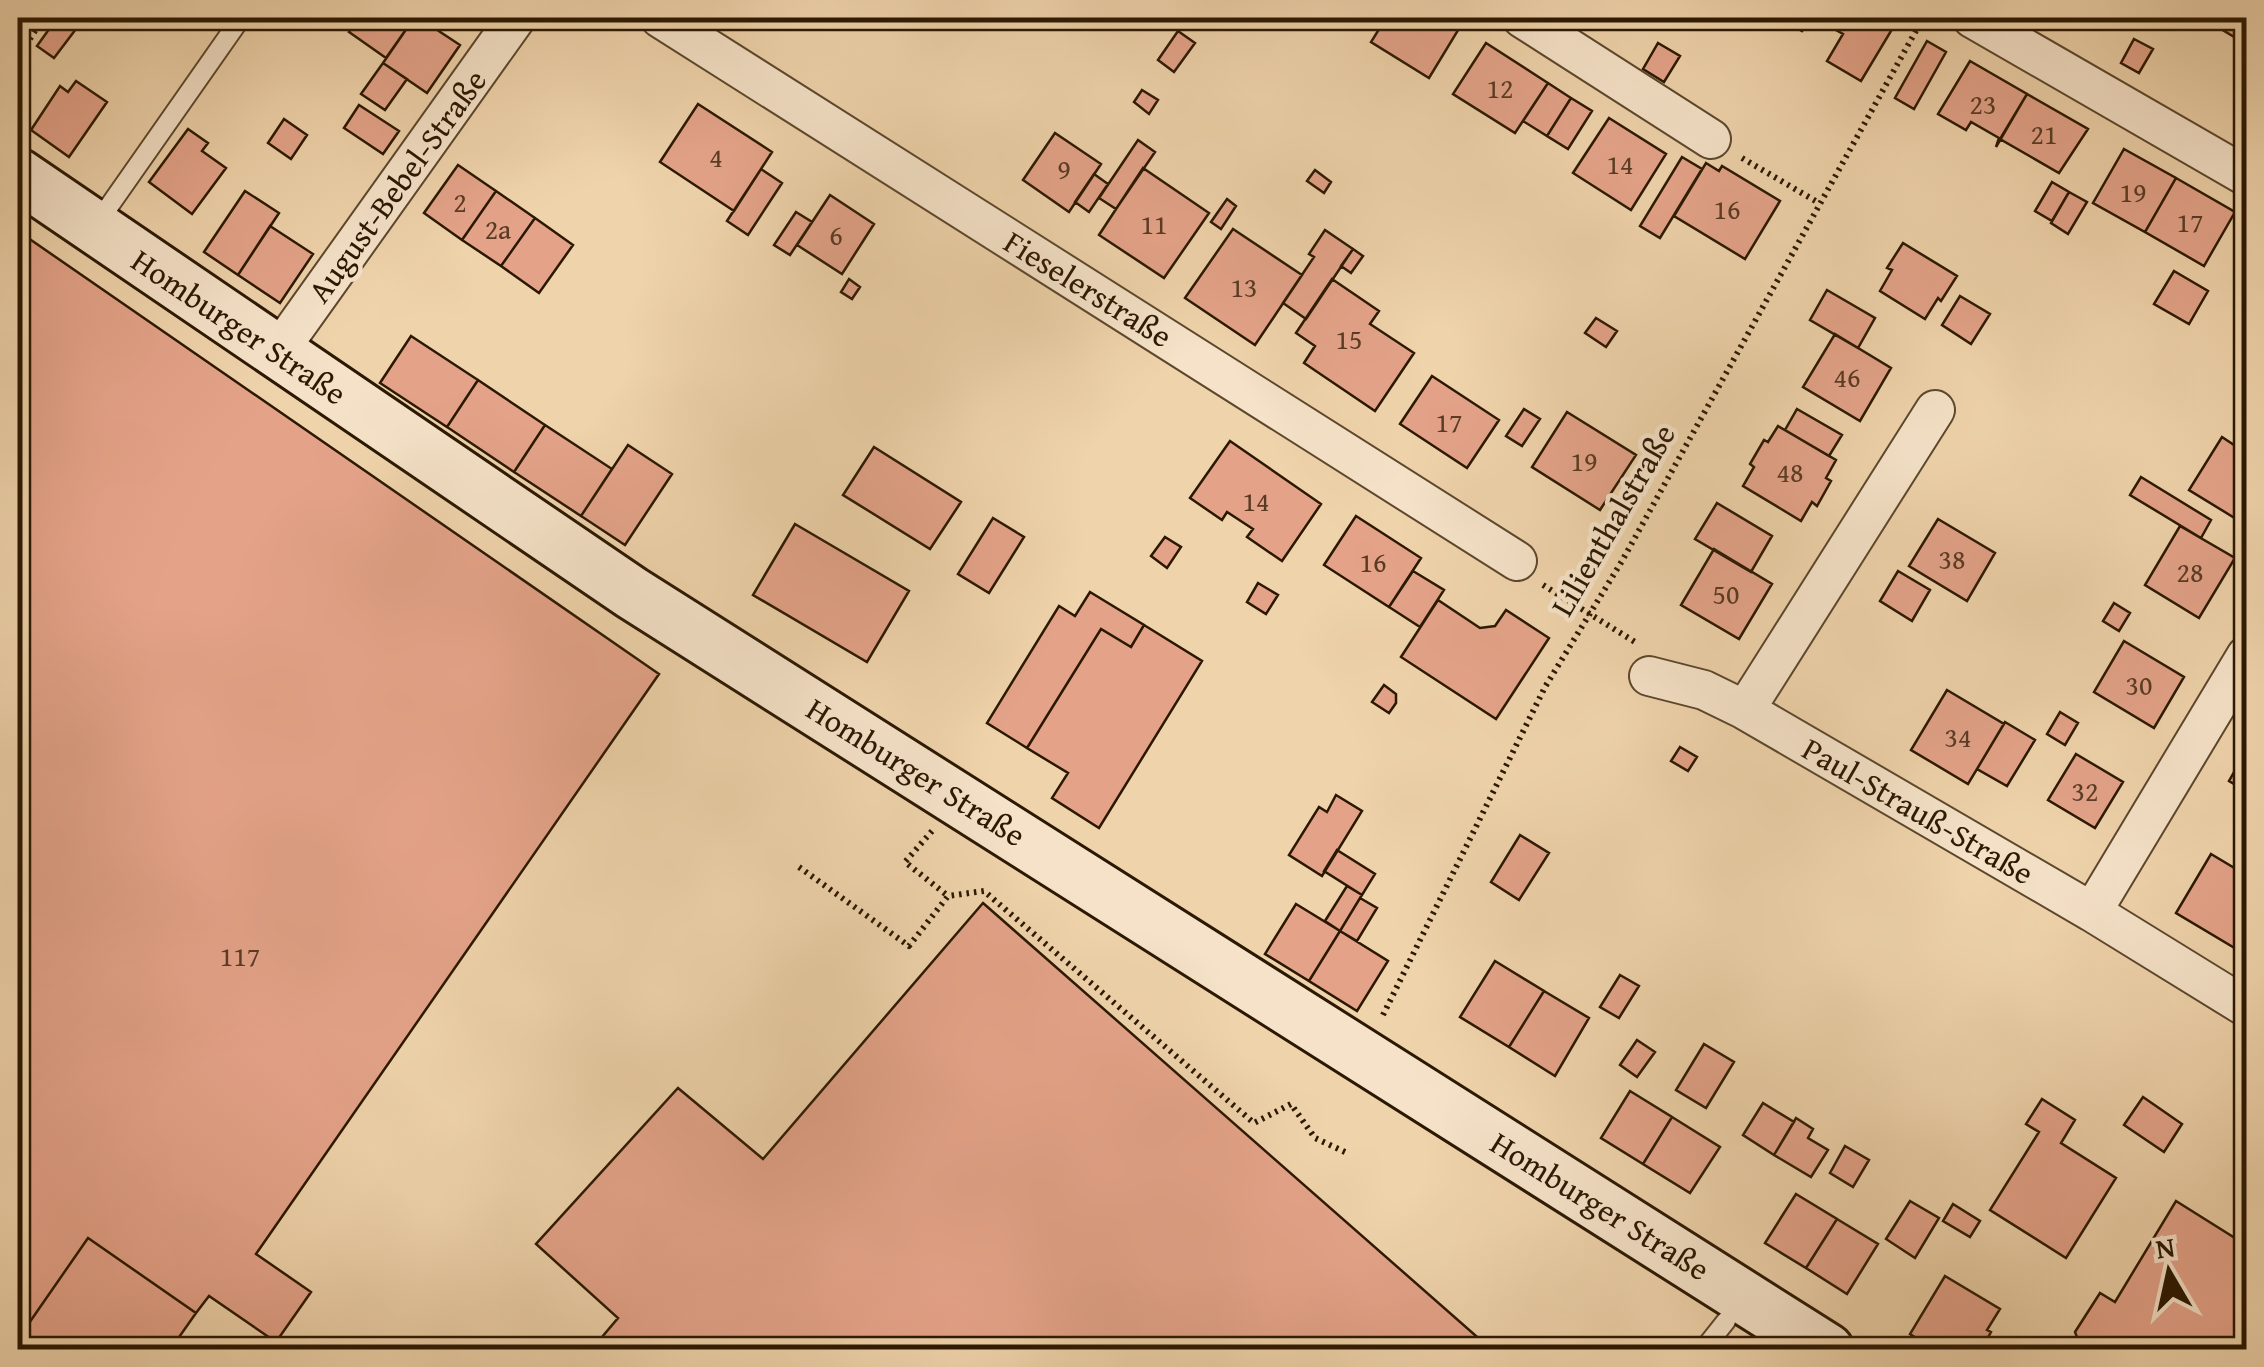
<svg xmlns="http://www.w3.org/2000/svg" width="2264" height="1367" font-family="'Gentium Book Plus',serif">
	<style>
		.building { fill: #e4a389; stroke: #2b1802; stroke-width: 2.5 }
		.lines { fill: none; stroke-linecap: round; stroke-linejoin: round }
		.lane-casing { stroke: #5c472c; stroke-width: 22 }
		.street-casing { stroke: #5c472c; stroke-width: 42 }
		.secondary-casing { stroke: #2b1802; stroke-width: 58 }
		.path { stroke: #2b1802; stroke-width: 6; stroke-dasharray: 2.5 5; stroke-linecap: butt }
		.lane { stroke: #f5e2c8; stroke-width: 18 }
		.street { stroke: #f5e2c8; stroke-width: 38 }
		.secondary { stroke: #f5e2c8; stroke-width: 52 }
		.labels { text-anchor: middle; stroke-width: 9; stroke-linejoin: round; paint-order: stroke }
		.number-label { font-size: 28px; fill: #593b24 }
		.street-label { font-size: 32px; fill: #2b1802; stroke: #f5e2c8 }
	</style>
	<rect width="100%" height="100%" fill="#efd3ab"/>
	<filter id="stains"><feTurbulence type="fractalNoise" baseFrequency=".002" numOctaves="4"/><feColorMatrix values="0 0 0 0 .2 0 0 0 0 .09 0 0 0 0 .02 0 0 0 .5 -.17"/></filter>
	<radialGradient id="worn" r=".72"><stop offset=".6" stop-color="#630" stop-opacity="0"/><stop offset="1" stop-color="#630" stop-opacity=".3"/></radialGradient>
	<path class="building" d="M57 18H69L79 25 54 58 37 46Z
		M359 18H414L386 58 349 32Z
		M414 18H419L460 45 427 93 383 63Z
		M1386 18H1445L1460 27 1429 78 1371 42Z
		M1779 18H1811L1802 31Z
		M1814 18H1891L1897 21 1861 81 1827 61 1843 34Z
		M2221 18H2246V44L2216 26Z
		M1178 31 1195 43 1174 72 1158 60Z
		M2134 39 2153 49 2139 73 2121 63Z
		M1927 41 1946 52 1914 109 1895 98Z
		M1486 43 1548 83 1515 133 1453 94Z
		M1658 43 1680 56 1664 82 1643 69Z
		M1970 61 2027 94 1996 147 1999 138 1971 122 1966 130 1938 114Z
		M383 63 407 79 385 110 361 94Z
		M76 81 107 102 69 157 31 130 60 86 68 92Z
		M1548 83 1571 98 1547 136 1523 121Z
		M1142 90 1158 100 1149 114 1134 102Z
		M2027 94 2088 129 2059 173 2000 139Z
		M1571 98 1592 111 1568 149 1547 136Z
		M698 104 772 152 734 211 660 162Z
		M359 105 399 131 383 154 344 128Z
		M1609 118 1666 154 1631 210 1573 173Z
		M284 119 307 135 291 159 268 143Z
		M188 129 208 143 202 151 226 168 192 214 149 182Z
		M1055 133 1101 164 1069 212 1023 180Z
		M1138 140 1155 152 1116 209 1099 198Z
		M2124 149 2176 178 2145 232 2093 203Z
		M1682 157 1702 169 1660 238 1640 226Z
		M1706 163 1719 171 1722 166 1780 201 1745 259 1674 216Z
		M458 165 496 191 462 240 424 213Z
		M1143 168 1209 213 1164 278 1099 235Z
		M761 169 782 183 748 235 727 221Z
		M1315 170 1331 182 1324 193 1307 181Z
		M1094 174 1108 184 1089 212 1075 202Z
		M2176 178 2235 212 2204 266 2145 232Z
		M2052 182 2069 192 2052 221 2035 211Z
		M245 191 279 213 238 275 204 252Z
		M496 191 535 218 501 266 462 240Z
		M2069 192 2087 202 2068 234 2051 223Z
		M830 195 874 224 842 274 797 245Z
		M1227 199 1236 206 1221 229 1211 222Z
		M796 212 812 222 790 255 774 245Z
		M535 218 573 245 539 293 501 266Z
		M270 226 313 254 280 303 238 275Z
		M1233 229 1302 275 1255 345 1185 298Z
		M1325 230 1353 249 1306 319 1283 303 1314 257 1309 254Z
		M18 231 659 674 256 1254 311 1292 276 1342 209 1296 196 1313 88 1238 18 1339Z
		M1903 243 1957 276 1941 301 1938 298 1925 319 1880 291 1892 270 1887 268Z
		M1353 249 1363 256 1351 273 1341 266Z
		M2174 271 2208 291 2189 324 2154 304Z
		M849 279 860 287 852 299 841 292Z
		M1332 279 1379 311 1370 324 1414 353 1375 411 1304 363 1315 346 1296 333Z
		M1827 290 1875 318 1858 348 1810 320Z
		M1960 296 1990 314 1971 344 1942 325Z
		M1596 318 1617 331 1606 347 1585 333Z
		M1835 334 1891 368 1860 421 1803 387Z
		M411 336 478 380 447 427 380 383Z
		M1432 376 1499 420 1467 468 1400 424Z
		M478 380 545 425 514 472 447 427Z
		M1524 409 1540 419 1522 446 1506 436Z
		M1797 409 1842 435 1829 456 1785 430Z
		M1567 412 1636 455 1600 510 1532 467Z
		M545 425 612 469 581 516 514 472Z
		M1778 426 1836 460 1826 478 1831 481 1817 506 1812 502 1801 521 1743 486 1754 467 1750 464 1764 440 1768 442Z
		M2222 437 2246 453V525L2189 490Z
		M1230 441 1321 504 1282 561 1247 537 1253 529 1227 512 1222 520 1190 498Z
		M628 445 672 474 625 545 581 516Z
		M874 447 961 502 930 549 843 495Z
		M2141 477 2211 520 2201 538 2130 495Z
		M1717 503 1772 536 1751 572 1695 539Z
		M1356 516 1421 558 1389 607 1324 565Z
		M993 518 1024 537 989 593 958 574Z
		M1938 519 1995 553 1967 601 1909 566Z
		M795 524 909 591 867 662 753 595Z
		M2180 526 2235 558 2199 618 2145 585Z
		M1165 537 1181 547 1167 568 1151 556Z
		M1714 549 1772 584 1739 639 1681 605Z
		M1413 571 1444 590 1420 627 1389 607Z
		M1898 571 1930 590 1912 621 1880 601Z
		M1258 583 1278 595 1266 614 1247 602Z
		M1090 592 1144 625 1131 647 1101 629 1027 748 987 723 1059 606 1075 616Z
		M1438 600 1480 628 1495 626 1506 610 1549 638 1496 719 1401 657Z
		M2114 603 2130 613 2119 631 2103 621Z
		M1144 625 1202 661 1099 828 1052 798 1068 773 1027 748 1101 629 1131 647Z
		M2124 641 2184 677 2154 728 2094 692Z
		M1384 685 1396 694V703L1389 713 1372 702Z
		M1947 690 2004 724 1968 784 1911 750Z
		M2060 712 2078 723 2065 745 2047 734Z
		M2005 722 2035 740 2007 786 1977 769Z
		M1680 747 1697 757 1688 771 1671 761Z
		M2246 751V791L2229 781Z
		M2076 754 2123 782 2095 828 2048 800Z
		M1336 795 1362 811 1322 876 1289 855 1319 807 1327 812Z
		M1520 835 1549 853 1519 900 1491 882Z
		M1337 850 1375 874 1362 895 1324 871Z
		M2211 854 2246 875V936L2238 950 2176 913Z
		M1347 886 1362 895 1340 931 1325 921Z
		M1360 898 1377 908 1357 941 1340 931Z
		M983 903 1492 1350H591L618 1318 536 1244 678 1088 763 1159Z
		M1296 904 1340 931 1309 981 1265 954Z
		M1340 931 1388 961 1357 1011 1309 981Z
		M1495 961 1544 991 1509 1047 1460 1017Z
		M1620 975 1639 986 1619 1018 1600 1007Z
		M1544 991 1589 1018 1555 1076 1509 1047Z
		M1637 1040 1655 1052 1637 1077 1620 1065Z
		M1704 1044 1734 1062 1706 1108 1676 1090Z
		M1630 1091 1672 1117 1643 1164 1601 1138Z
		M2143 1097 2182 1124 2164 1152 2124 1125Z
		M2042 1099 2075 1120 2061 1143 2116 1178 2066 1258 1990 1210 2039 1132 2026 1124Z
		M1763 1103 1794 1122 1774 1155 1743 1135Z
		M1672 1117 1720 1147 1690 1193 1643 1164Z
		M1796 1118 1813 1129 1808 1138 1828 1150 1811 1177 1774 1155Z
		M1845 1146 1869 1160 1853 1187 1830 1173Z
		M1796 1194 1837 1219 1806 1268 1765 1243Z
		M1910 1201 1939 1218 1915 1258 1886 1239Z
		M2176 1201 2246 1245V1350H2135L2125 1343 2121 1350 2081 1348 2075 1332 2100 1293 2115 1302Z
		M1953 1204 1980 1221 1970 1237 1943 1221Z
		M1837 1219 1878 1244 1847 1294 1806 1268Z
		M88 1238 196 1313 170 1350 18 1347V1339Z
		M1945 1276 2000 1309 1987 1330 1991 1332 1981 1350H1935L1910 1334Z"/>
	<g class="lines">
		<defs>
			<path id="lane" d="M98 222 241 18
				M1703 1350 1726 1321"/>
			<path id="street" d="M660 18 1517 561
				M1522 18 1711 139
				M1972 18 2246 176
				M277 353 516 18
				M1649 676 1704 690 1745 710 2092 912 2246 1007
				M1745 710 1935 410
				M2092 912 2246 656"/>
			<path id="secondary" d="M18 175 632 593 1827 1350"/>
		</defs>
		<use href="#lane" class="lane-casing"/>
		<use href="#street" class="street-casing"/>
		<use href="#secondary" class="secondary-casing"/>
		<path class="path" d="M18 58 43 18
			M1742 158 1819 203
			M1543 585 1635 642
			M932 831 905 862 948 896
			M799 867 909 946 948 896 984 891 1254 1123 1291 1104 1315 1138 1347 1153
			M1383 1015 1545 687 1622 561 1923 18"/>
		<use href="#lane" class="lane"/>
		<use href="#street" class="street"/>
		<use href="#secondary" class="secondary"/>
	</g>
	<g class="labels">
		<g class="number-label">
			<text x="1500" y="98">12</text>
			<text x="1983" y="114">23</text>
			<text x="2044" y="144">21</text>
			<text x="716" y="167">4</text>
			<text x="1620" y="174">14</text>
			<text x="1064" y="179">9</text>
			<text x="2133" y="202">19</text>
			<text x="460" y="212">2</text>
			<text x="1727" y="219">16</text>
			<text x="2190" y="232">17</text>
			<text x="1154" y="234">11</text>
			<text x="498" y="239">2a</text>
			<text x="836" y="245">6</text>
			<text x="1244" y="297">13</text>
			<text x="1349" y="349">15</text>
			<text x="1847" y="387">46</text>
			<text x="1449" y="432">17</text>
			<text x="1584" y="471">19</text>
			<text x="1790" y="482">48</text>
			<text x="1256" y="511">14</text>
			<text x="1952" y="569">38</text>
			<text x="1373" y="572">16</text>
			<text x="2190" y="582">28</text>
			<text x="1726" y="604">50</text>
			<text x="2139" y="695">30</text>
			<text x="1958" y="747">34</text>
			<text x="2085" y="801">32</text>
			<text x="240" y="966">117</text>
		</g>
		<g class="street-label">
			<text transform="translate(397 186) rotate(-54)" y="11">August-Bebel-Straße</text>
			<text transform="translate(1088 289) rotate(32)" y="11">Fieselerstraße</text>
			<text transform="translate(239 327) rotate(34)" y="11">Homburger Straße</text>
			<text transform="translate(1613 520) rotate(-60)" y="11">Lilienthalstraße</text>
			<text transform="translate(916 772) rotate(32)" y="11">Homburger Straße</text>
			<text transform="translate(1918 811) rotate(30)" y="11">Paul-Strauß-Straße</text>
			<text transform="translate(1600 1206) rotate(32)" y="11">Homburger Straße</text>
		</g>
	</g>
	<rect width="2264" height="1367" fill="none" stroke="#efd3ab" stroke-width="60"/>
	<rect x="20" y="20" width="2224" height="1327" fill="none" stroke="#2b1802" stroke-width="5"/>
	<rect x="30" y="30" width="2204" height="1307" fill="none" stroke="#2b1802" stroke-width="2.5"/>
	<g transform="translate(2169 1272) rotate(351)" stroke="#f5e2c8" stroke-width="8" paint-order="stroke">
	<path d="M0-8L18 38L0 25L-18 38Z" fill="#2b1802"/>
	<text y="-15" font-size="28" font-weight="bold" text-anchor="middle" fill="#2b1802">N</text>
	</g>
	<rect width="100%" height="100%" filter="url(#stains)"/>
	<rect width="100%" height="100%" fill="url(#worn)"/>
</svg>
